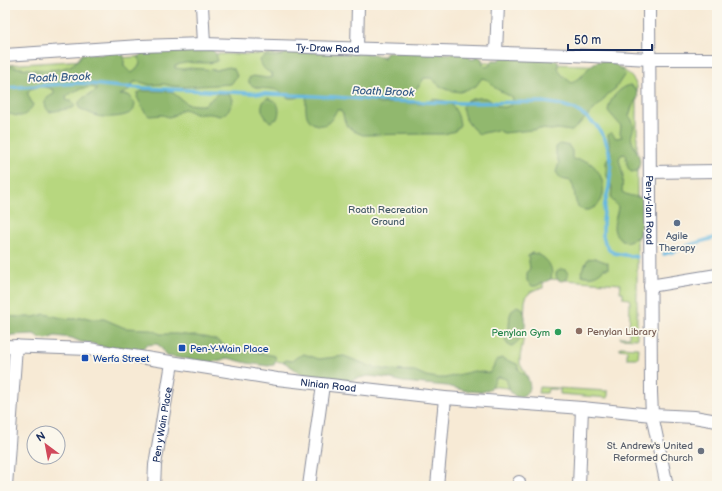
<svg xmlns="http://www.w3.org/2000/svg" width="722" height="491" font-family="'Balsamiq Sans',sans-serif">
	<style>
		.green { fill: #b7d77f; stroke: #69836e }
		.forest { fill: #91b86e; stroke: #567466 }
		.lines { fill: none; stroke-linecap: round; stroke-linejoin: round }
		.stream { stroke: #66b8e1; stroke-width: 3.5 }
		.minor-casing { stroke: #898c9a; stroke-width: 14 }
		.minor { stroke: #fff; stroke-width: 12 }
		.service-dot { fill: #5c6f8a; stroke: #fbf7ec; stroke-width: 1.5 }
		.education-dot { fill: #8d6e63; stroke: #fbf7ec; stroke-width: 1.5 }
		.leisure-dot { fill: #2e9e5b; stroke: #fbf7ec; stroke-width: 1.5 }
		.transit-dot { fill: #1a4fb4; stroke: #fbf7ec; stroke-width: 1.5 }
		.worship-dot { fill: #6b7280; stroke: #fbf7ec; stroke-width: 1.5 }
		.labels { text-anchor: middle; stroke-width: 3.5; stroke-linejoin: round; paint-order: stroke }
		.street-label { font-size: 10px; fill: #1b2f5e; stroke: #fbf7ec }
		.park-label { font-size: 10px; fill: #425966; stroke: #fbf7ec }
		.service-label { font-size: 10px; fill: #4e5e75; stroke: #fbf7ec }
		.education-label { font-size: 10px; fill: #785e54; stroke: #fbf7ec; text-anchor: start }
		.leisure-label { font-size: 10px; fill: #27864d; stroke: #fbf7ec; text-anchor: end }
		.transit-label { font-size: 10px; fill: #164399; stroke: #fbf7ec; text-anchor: start }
		.worship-label { font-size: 10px; fill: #5b616d; stroke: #fbf7ec; text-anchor: end }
		.water-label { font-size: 11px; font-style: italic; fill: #325885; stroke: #fbf7ec }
	</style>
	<rect width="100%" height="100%" fill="#fbf7ec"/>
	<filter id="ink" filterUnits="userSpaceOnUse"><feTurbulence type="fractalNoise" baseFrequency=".025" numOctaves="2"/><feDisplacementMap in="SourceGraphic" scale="8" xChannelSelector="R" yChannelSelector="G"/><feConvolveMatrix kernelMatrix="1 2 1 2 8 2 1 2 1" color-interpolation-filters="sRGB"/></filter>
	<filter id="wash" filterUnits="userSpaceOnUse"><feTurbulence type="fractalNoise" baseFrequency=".012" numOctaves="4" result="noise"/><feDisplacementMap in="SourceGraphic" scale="16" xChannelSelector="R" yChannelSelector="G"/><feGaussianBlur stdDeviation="0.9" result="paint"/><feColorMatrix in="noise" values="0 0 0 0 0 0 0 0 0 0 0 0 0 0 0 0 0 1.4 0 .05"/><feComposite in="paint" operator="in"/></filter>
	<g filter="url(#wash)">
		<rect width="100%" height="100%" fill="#f7ead5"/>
		<path class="green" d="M224 54 382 56 487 62 615 66C624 68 634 78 637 86V339L620 338V337H629L630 302 629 299 623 298V292H620L621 284 551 279 543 280V288C534 289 527 292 525 301L523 341 520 357V364L528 378 527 388 524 390 281 362 127 339 5 331V65L166 55Z
			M620 347 639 348 638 358H627V350L620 349Z
			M539 387 608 391V398L560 394V389H548L547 393H538Z"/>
		<path class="forest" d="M212 49 216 54 218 61C204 66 189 59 175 66V68L183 69 191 68 216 70 229 67 234 69 237 76 231 84 184 87 172 86 164 84 150 85 140 82H134L128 91 120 95H129L135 103C135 103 134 109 134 109 130 118 105 118 97 116 91 114 85 111 79 108V102L83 98 96 91V88C86 86 74 90 66 97L67 101H72L75 105 73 108 49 112C42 102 44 99 54 94V90C47 86 35 85 28 91V95L33 105C30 111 24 117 18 116 14 116 9 113 5 113L6 86 5 85V65C23 69 61 75 76 62 78 60 80 57 82 54L95 53 101 55 106 51H122L124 57V66L131 73 135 71 140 64 139 58 141 53 152 50Z
			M288 51 374 54 384 58 387 52 468 54 470 59H475L476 55 482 59 483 64 486 67 490 65 493 60H499L503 56 551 59 558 61C557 73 563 76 572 83 575 80 579 78 582 76 586 72 588 67 593 64 605 56 618 64 625 74L615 89 608 94 600 104 572 131 563 130 558 129 551 130 541 129 504 133 497 130 479 134C472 129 461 116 463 107 463 104 465 103 466 101 471 99 479 97 485 98 497 101 496 112 511 105L513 98 495 88 488 80 482 78 476 86 460 92 448 90 440 86 431 78H424C419 88 409 97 397 98 390 99 383 96 375 98V102L380 104 400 102 420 104 426 103 433 99 450 102C456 110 459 116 460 125L455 131 444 134H423L363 135C352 131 344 126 343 114L340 110H337C334 114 333 118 330 121 323 129 310 125 307 116 305 109 306 100 307 94 302 96 295 99 289 98 285 97 283 93 279 91 268 86 259 92 249 83V78L253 76 267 78 273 77 271 73C264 70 262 67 260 60 266 53 272 58 279 56 283 56 286 53 288 51Z
			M630 85 636 89 638 97 632 107 629 116C640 129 629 130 632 141 636 153 644 158 637 171L631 172 628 168 625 154 621 155 619 159 623 175 622 192C631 198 639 195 647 201L648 214 640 228 639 236 634 239 626 242C607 233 616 222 618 207L611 198 612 187 606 174V163L607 159 611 154 608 135 611 132 616 138 622 137 620 133 621 126 608 111C609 99 619 88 630 85Z
			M142 91H171L187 104 197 105H204L208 102 218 93 229 94 233 99C233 105 227 114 220 116 218 116 214 114 211 114 206 113 201 115 195 114 191 112 188 110 183 109L173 116 168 117 163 115 149 116 144 111 137 97 138 93Z
			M267 98C279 100 281 109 277 119L270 122C263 115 257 106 267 98Z
			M560 144 569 146 572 151V159C578 160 586 160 590 163 605 173 610 202 591 209 586 211 583 210 579 208 573 200 576 190 571 181L561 179 556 172 559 163 556 154V147Z
			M532 253C544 254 555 266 551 279L536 286H532L527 281V273L530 268 528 256Z
			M595 258 608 263V269H604C597 276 591 278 582 275L581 272 588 259Z
			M556 275a6 6 0 1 1 12 0a6 6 0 1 1-12 0Z
			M517 306 523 309C528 323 525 338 512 346L508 345 505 340C507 336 509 331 509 327 510 318 508 312 517 306Z
			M45 314 62 318 74 319 84 317 92 319H104L125 328 147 329 155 331 160 334H177L204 337 216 340 231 350H249L275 356 276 361 274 365 268 366 247 363 228 358 213 362H206L166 356 161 347 157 344 146 345 143 348 137 350 120 347 110 348 99 346 91 343 81 342 72 338 55 336 47 339 40 338 34 334 12 335 5 338V316L20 317H34Z
			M304 354 319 359 344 356 373 367 388 370 415 371 426 376 438 378H445L474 371 490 373 496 361 501 358 517 364 520 372C528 375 529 380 530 388 525 396 518 402 510 391 508 388 508 383 506 379L500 377 496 378 493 385 489 390 481 392 467 391 447 386 403 382 387 378 368 376 342 382 332 380 321 376 303 375 284 362 285 360 292 361 297 357Z"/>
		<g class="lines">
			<path class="stream" d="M5 88 79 83 122 87 335 97 384 101 462 103 544 102 562 105 574 109 585 116 597 126 605 139 609 151 611 167 609 187 605 203 603 221V236L605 243 609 250 614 253 637 257
				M664 254 677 251 689 245 717 237"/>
		</g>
	</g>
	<g filter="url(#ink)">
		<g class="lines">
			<defs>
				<g id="minor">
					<path d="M202 5 204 44"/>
					<path id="s1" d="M649 5 651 392 652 415 667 486"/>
					<path d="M357 49 358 5"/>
					<path d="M496 52 498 5"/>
					<path id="s2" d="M5 55 140 46 204 44 572 55 650 59H717"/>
					<path d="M650 172 717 171"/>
					<path d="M650 286 717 275"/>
					<path id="s3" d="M5 346 89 349 277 379 445 398 582 408 652 415 694 417 717 421"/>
					<path d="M6 486 16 346"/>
					<path id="s4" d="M154 486 155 465 172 363"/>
					<path d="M309 486 323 385"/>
					<path d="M437 486 445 398"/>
					<path d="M519 486V482"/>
					<path d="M579 486 582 408"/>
				</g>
			</defs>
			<use href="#minor" class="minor-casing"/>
			<use href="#minor" class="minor"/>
		</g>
	</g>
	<circle class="service-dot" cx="677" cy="223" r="4"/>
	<circle class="education-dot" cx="579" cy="331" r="4"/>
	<circle class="leisure-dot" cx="558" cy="332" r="4"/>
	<g class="transit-dot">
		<rect x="178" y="344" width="8" height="8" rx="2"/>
		<rect x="81" y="354" width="8" height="8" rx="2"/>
	</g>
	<circle class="worship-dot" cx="701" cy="451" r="4"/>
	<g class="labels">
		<g class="street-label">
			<text dy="4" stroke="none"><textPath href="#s2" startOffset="323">Ty-Draw Road</textPath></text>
			<text dy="4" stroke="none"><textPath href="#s1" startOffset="205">Pen-y-lan Road</textPath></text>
			<text dy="4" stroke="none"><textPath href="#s3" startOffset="326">Ninian Road</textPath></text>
			<text dy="4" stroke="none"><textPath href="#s4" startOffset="62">Pen y Wain Place</textPath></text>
		</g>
		<g class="park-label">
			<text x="388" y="213">Roath Recreation<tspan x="388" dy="12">Ground</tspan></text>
		</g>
		<g class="service-label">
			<text x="677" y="239">Agile<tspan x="677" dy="12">Therapy</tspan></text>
		</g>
		<g class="education-label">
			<text x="587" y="335">Penylan Library</text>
		</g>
		<g class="leisure-label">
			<text x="550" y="336">Penylan Gym</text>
		</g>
		<g class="transit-label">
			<text x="190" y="352">Pen-Y-Wain Place</text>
			<text x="93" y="362">Werfa Street</text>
		</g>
		<g class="worship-label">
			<text x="693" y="449">St. Andrew's United<tspan x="693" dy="12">Reformed Church</tspan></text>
		</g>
		<g class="water-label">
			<text transform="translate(59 77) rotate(-2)" y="4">Roath Brook</text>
			<text transform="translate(383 91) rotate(2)" y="4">Roath Brook</text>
		</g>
	</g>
	<rect width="722" height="491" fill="none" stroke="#fbf7ec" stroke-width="20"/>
	<g transform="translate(46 445) rotate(328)"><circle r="19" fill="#fbf7ec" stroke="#a1a7b3"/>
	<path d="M0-3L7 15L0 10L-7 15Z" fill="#d1495b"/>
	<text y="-6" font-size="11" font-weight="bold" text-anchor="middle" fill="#1b2f5e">N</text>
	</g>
	<path d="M568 44v6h84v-6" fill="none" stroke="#1b2f5e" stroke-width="2"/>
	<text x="574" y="44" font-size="12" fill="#1b2f5e" stroke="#fbf7ec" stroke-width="3" paint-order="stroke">50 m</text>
</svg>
